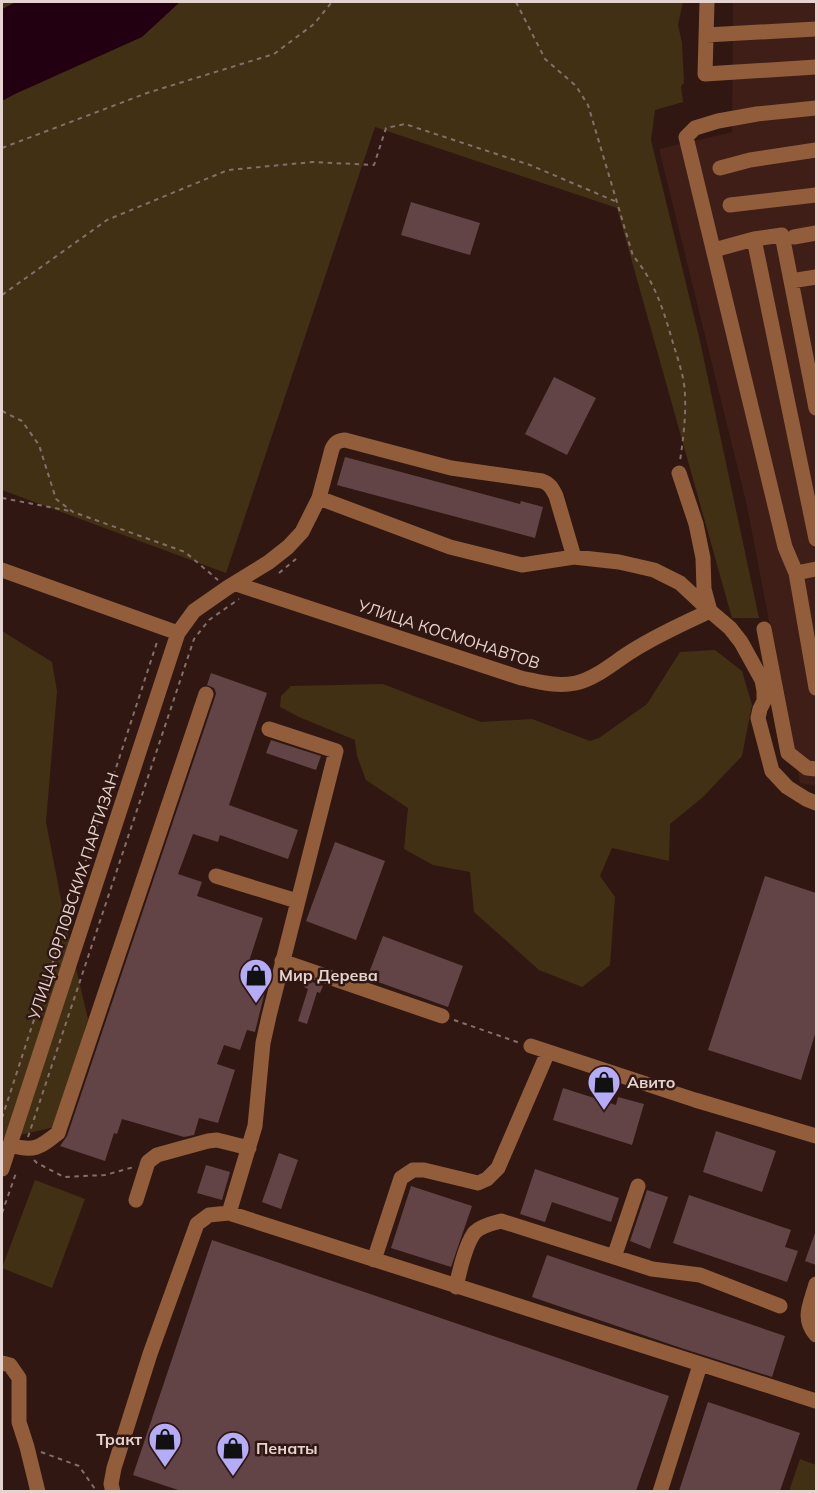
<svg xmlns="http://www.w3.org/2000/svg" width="818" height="1493" font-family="Mulish,sans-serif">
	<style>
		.built { fill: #3e1e17 }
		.green { fill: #423015 }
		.water { fill: #230011 }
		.building { fill: #624447 }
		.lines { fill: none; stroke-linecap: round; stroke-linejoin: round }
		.path { stroke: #856f6b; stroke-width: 2; stroke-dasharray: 4.5 4.5; stroke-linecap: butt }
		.minor { stroke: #915d3a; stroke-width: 15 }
		.labels { text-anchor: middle; stroke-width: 5; stroke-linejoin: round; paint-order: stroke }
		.street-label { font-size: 16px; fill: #e5d3cf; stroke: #301712 }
		.poi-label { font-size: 16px; font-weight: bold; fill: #e5d3cf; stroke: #301712; text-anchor: start }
	</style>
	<rect width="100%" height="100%" fill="#301712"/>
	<path class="built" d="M733 2H816V786L800 783 747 506 659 149 732 132Z"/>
	<path class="green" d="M2 2H683L678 25 682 43 684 83 681 86 683 102 655 110 651 140 700 341 759 618H732L617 208 375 127 226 573 2 490Z
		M2 631 52 662 57 691 46 822 66 926 88 1019 55 1127 2 1139Z
		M715 650 742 671 752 705 742 756 703 797 670 824 669 861 612 848 600 876 615 897 610 965 582 987 539 970 474 912 470 872 433 865 404 849 408 808 366 780 357 756 355 740 299 717 280 707 281 696 291 686 383 684 481 722 532 719 590 741 599 738 647 704 680 652Z
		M35 1180 85 1199 52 1288 2 1268Z
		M800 1459 816 1465V1491H789Z"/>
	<path class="water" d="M16 2H180L142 37 15 94 2 101V9Z"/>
	<path class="building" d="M411 202 480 223 470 255 401 235Z
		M554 377 596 398 567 455 525 434Z
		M345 457 520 504 521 501 543 507 535 538 337 485Z
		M211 673 267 693 229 805 298 830 288 859 220 835 218 842 193 834 178 874 202 882 197 896 263 918 242 983 265 991 255 1032 247 1030 240 1050 224 1045 217 1064 235 1070 218 1123 199 1118 194 1135 184 1137 122 1119 117 1134 114 1133 105 1161 60 1146 67 1136 215 697 216 693 214 688 207 685Z
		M271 740 321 756 316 770 266 753Z
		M335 842 385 861 356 940 306 921Z
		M765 876 816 893V1031L801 1080 708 1050Z
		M383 936 463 966 448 1007 367 978Z
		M307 980 323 986 320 993 317 992 307 1024 298 1021 308 989 304 987Z
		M563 1088 616 1105 618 1097 644 1104 632 1145 553 1120Z
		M716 1131 776 1151 762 1192 703 1172Z
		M279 1153 298 1160 281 1209 262 1202Z
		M206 1165 230 1172 222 1200 197 1193Z
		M535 1169 619 1198 611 1222 552 1202 545 1222 520 1214Z
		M411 1186 472 1206 451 1267 391 1248Z
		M647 1190 668 1197 650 1249 630 1241Z
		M689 1195 791 1230 785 1247 798 1251 787 1282 673 1243Z
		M815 1233H816V1265L805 1261Z
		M212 1240 669 1396 636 1491H181L133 1475Z
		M547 1255 785 1336 772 1377 681 1348 532 1297Z
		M708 1402 800 1433 780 1491H679Z"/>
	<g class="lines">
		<path class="path" d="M516 2 545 59 576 86 588 105 633 256C655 281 664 312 673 343 678 360 685 378 685 397 686 418 683 440 680 461
			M2 148 147 93 274 54 314 24 332 2
			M2 295 107 220 228 170 313 162 374 165 386 128 405 124 530 165 617 202
			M2 411 22 421 39 445 56 499 73 512 185 552 218 580
			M2 498 70 511
			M279 573 296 559
			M454 1020 520 1043
			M2 1118 158 639
			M28 1137 194 639 209 620 239 599
			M34 1160 37 1163 64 1177 105 1175 134 1167
			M2 1213 16 1173
			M41 1452 79 1466 97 1492"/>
		<path class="minor" d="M707 2 705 74 816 67
			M706 35 816 29
			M816 108 757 114 718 121 695 128 686 137 785 547 796 573 816 569
			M720 168 750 160 816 150
			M730 205 816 195
			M794 237 816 233
			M754 239 816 539
			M714 250 754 239 782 235 816 408
			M791 281 816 277
			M679 473 696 524 703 558 704 589 710 611 730 628 741 642 762 680 764 691V701L760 709 758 718 772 771 787 787 806 799 816 803
			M2 570 178 633
			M796 573 816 688
			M236 584 521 678C541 682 556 687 576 683 597 678 614 662 632 651 657 635 684 623 710 611L680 583 654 570 619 562 574 557 522 565 450 547 319 498 332 449C335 442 338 441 345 440L451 468 542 481C550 484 552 488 556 496L574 557
			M764 629 788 753 807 768 816 769
			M216 876 297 901
			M282 961 442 1016
			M531 1046 695 1100 816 1136
			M10 1145C34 1152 39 1148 58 1133L206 694
			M2 1169 178 633 194 611 227 588 269 562 288 547 302 532 319 498
			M136 1200 148 1162 157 1155 208 1141 217 1140 249 1148
			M229 1213 816 1401
			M614 1257 638 1186
			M374 1260 401 1178 413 1170H424L478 1183 487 1179 498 1168 548 1052
			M816 1284C811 1303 801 1318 816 1335
			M456 1287C459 1273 466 1243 475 1232 481 1226 493 1223 501 1221L652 1269 700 1275 780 1306
			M2 1363 10 1365 19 1378V1422L27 1447 38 1492
			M113 1492 111 1484 114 1468 150 1354 197 1224 209 1215 229 1213 255 1126 263 1043 269 1016 336 751 269 729
			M660 1492 700 1365"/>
	</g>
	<defs>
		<symbol id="shop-pin" viewBox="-11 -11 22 30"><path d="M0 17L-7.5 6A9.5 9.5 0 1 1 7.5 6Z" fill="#b5acf8" stroke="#301712"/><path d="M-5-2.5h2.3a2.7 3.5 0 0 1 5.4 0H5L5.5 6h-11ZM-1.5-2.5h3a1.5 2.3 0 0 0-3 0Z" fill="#111"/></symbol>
	</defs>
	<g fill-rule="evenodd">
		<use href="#shop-pin" x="237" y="956" width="38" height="52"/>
		<use href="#shop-pin" x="585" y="1063" width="38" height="52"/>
		<use href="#shop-pin" x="146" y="1420" width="38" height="52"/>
		<use href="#shop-pin" x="214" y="1429" width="38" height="52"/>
	</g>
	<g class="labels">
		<g class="street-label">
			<text transform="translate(449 634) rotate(18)" y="6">УЛИЦА КОСМОНАВТОВ</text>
			<text transform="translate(73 896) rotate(-72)" y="6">УЛИЦА ОРЛОВСКИХ ПАРТИЗАН</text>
		</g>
		<g class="poi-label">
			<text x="279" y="981">Мир Дерева</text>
			<text x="627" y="1088">Авито</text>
			<text x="142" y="1445" text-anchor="end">Тракт</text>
			<text x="256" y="1454">Пенаты</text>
		</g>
	</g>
	<rect width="818" height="1493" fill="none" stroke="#e5d3cf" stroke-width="6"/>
</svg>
